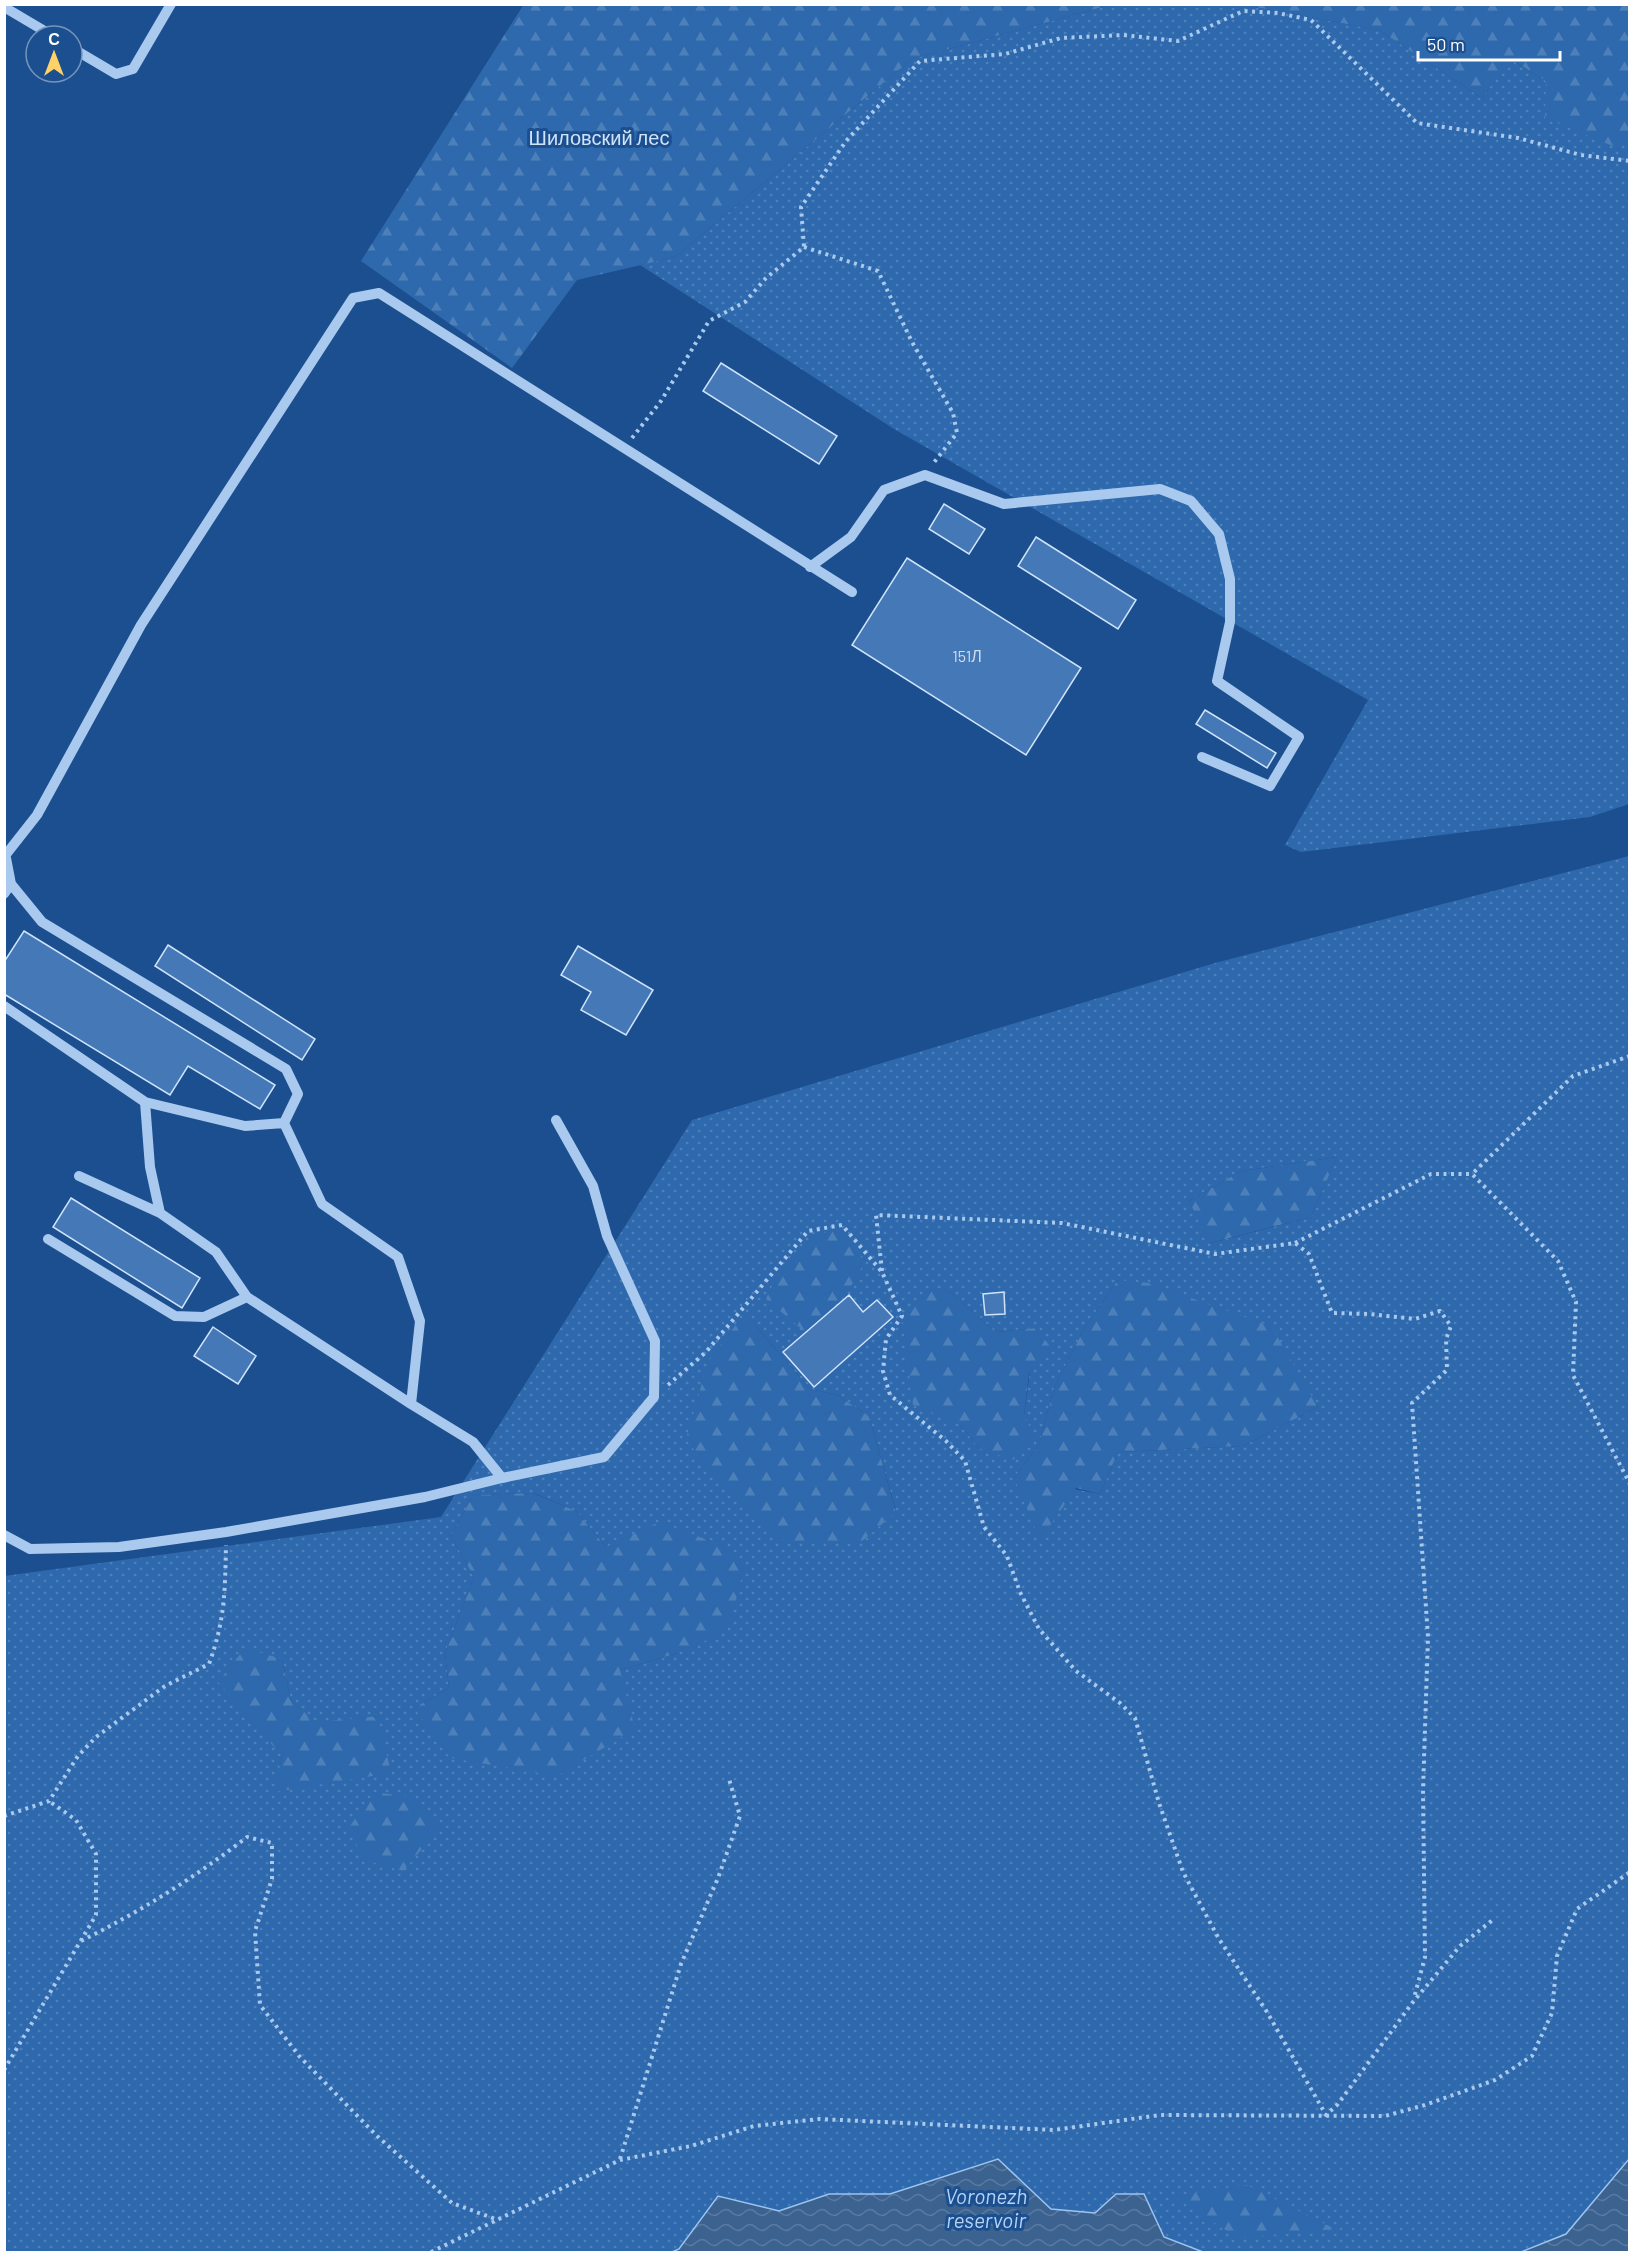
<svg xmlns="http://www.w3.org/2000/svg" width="1634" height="2257" font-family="Barlow,sans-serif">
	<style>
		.grass { fill: url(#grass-dots); fill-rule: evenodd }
		.forest { fill: url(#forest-firs) }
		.water { fill: url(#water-waves); stroke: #9cc4f0; stroke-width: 1.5 }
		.building { fill: #4478b7; stroke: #cfe3fa; stroke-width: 1.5 }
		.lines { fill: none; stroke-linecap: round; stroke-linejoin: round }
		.path { stroke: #a9c9ee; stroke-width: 4; stroke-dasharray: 3 4.5; stroke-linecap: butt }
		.minor { stroke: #a9c9ee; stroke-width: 10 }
		.labels { text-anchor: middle; stroke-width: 6; stroke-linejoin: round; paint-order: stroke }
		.number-label { font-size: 16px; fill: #d0dded }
		.park-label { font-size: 20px; fill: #cfe3fa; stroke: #1b4f8f }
		.water-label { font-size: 21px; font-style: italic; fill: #b5d3f5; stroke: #1b4f8f }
	</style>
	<defs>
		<pattern id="grass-dots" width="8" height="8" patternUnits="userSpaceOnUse" patternTransform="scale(1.5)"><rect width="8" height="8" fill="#2e69ad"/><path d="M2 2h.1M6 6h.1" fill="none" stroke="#4d80b9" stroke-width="1.8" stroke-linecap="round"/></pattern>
		<pattern id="forest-firs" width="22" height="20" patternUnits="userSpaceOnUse" patternTransform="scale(1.5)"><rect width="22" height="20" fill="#2e69ad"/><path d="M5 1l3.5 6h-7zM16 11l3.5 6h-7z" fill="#4d80b9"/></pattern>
		<pattern id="water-waves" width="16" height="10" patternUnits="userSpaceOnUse" patternTransform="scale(1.5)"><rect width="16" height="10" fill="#3c6290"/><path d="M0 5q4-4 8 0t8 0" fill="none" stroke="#597aa1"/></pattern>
	</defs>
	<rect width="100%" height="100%" fill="#1b4f8f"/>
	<path class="grass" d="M1110 5H1244L1379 30 1482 98 1510 59 1546 81 1619 149 1629 135V804L1590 817 1301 852 1285 845 1368 700 894 429 640 265 675 257 912 59Z
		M1629 856 1630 2159 1566 2234 1521 2252H1203L1164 2237 1144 2194H1116L1095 2214 1051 2209 998 2159 890 2194H829L779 2211 718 2196 679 2250 672 2252H5L4 1576 441 1517 692 1120 1215 963ZM1337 1157 1311 1217 1211 1243 1189 1201 1241 1171ZM1118 1280 1318 1406V1407L1243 1446 1118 1452 1100 1494 1014 1478 1039 1444 1054 1388 1085 1327ZM949 1291 996 1332 1036 1328 1024 1415 980 1449 960 1425ZM754 1324 810 1389 837 1395 869 1416 896 1511ZM534 1493 576 1511 606 1547 678 1653 620 1670 414 1708 449 1688 445 1653 474 1577 451 1536 473 1495ZM282 1659 291 1701 316 1723 378 1716 275 1792 282 1756Z"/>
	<path class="forest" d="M524 4H1110V5L912 59 675 257 577 280 512 368 361 261Z
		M1244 5H1629V135L1620 149 1545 118 1546 81 1511 59 1482 98 1379 30Z
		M1337 1157 1311 1217 1210 1243 1189 1201 1241 1171Z
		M840 1229 865 1262 846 1295 804 1331 766 1299 777 1275 814 1235Z
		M1118 1280 1148 1283 1271 1326 1318 1407 1243 1446 1118 1452 1100 1494 1076 1488 1040 1540 1014 1478 1039 1444 1054 1388 1085 1327Z
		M931 1287 949 1291 996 1332 1036 1328 1052 1349 1029 1374 1024 1415 1034 1435 1013 1460 980 1449 960 1425 913 1405 902 1316Z
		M741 1318 754 1324 810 1389 837 1395 869 1416 896 1512 860 1543 784 1541 714 1478 686 1439 708 1362Z
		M533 1493 576 1511 606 1547 659 1522 732 1549 745 1566 727 1631 678 1653 620 1670 635 1729 557 1776 450 1758 414 1708 449 1688 445 1653 474 1577 451 1536 473 1495Z
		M245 1648 282 1659 291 1701 316 1722 378 1716 391 1773 274 1792 282 1756 218 1682Z
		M374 1792 411 1797 439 1829 403 1871 365 1860 348 1829Z
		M1247 2185 1335 2229 1238 2238 1173 2196Z"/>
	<path class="water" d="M998 2159 1051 2209 1095 2213 1116 2194H1144L1164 2237 1203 2252H672L679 2249 718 2196 779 2211 829 2194H890Z
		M1629 2159V2252H1521L1566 2234Z"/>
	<path class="building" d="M721 363 837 436 819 464 703 391Z
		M944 504 985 529 969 554 929 529Z
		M1036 537 1136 600 1118 629 1018 566Z
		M907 558 1081 668 1026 755 852 645Z
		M1205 710 1276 753 1267 768 1196 724Z
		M24 931 275 1085 260 1109 188 1066 170 1095 4 994V962Z
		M168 945 315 1039 302 1060 155 966Z
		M578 946 653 990 626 1035 581 1010 591 992 561 975Z
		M71 1198 200 1278 182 1308 53 1227Z
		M1004 1292 1005 1314 985 1315 983 1294Z
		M849 1295 863 1312 877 1300 893 1317 814 1387 783 1352Z
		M213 1327 256 1356 238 1384 194 1356Z"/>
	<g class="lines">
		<path class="path" d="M804 247 878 271 912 342 953 413 957 433 932 465
			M632 438 661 401 709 321 745 302 766 278 804 247 801 207 846 141 920 61 1005 54 1061 38 1123 35 1178 41 1243 11 1278 13 1311 20 1417 123 1518 138 1581 155 1630 161
			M1630 1056 1573 1076 1472 1174 1558 1261 1576 1302 1573 1375 1630 1484
			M1295 1243 1431 1174H1472
			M882 1271 876 1215 1062 1223 1215 1254 1295 1243 1309 1254 1332 1313 1369 1314 1415 1319 1440 1311 1451 1326 1446 1339 1447 1370 1412 1403 1428 1637 1423 1790 1425 1957 1414 1998
			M668 1385 706 1352 808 1231 842 1225 882 1272 902 1316 886 1339 883 1371 890 1395 946 1441 965 1461 984 1527 1007 1556 1020 1592 1039 1629 1076 1671 1120 1703 1135 1718 1159 1803 1183 1872 1219 1939 1267 2012 1326 2115 1338 2104 1413 2002 1460 1946 1495 1918
			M4 1816 49 1801 78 1756 96 1737 165 1686 209 1664C225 1620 225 1592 226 1545
			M81 1941C141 1911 194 1878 247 1837L272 1843V1879L255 1931 260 2005 300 2057 377 2136 452 2203 498 2220
			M4 2070 96 1915V1854L76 1820 49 1801
			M620 2159 681 1964 718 1878 740 1816 729 1779
			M431 2252 620 2160 691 2146 754 2126 819 2119 1054 2130 1160 2115 1385 2116 1425 2105 1495 2080 1532 2056 1552 2013 1557 1956 1577 1909 1630 1872"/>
		<path class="minor" d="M4 7 53 36
			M72 48 116 74 133 69 171 4
			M810 567 851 537 884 490 925 475 1004 504 1160 489 1191 501 1219 534 1230 579V622L1217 681 1299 737 1270 786 1202 757
			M4 857 37 815 141 625 353 298 379 293 852 592
			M11 884 42 922 286 1069 298 1094 284 1123
			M4 894 11 884 6 858
			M4 1006 145 1102 150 1167 160 1213
			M145 1102 245 1126 284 1123 322 1204 398 1257 420 1321 411 1404
			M48 1239 175 1316 204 1317 247 1297
			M502 1478 604 1457 654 1397 655 1341 607 1236 593 1186 556 1120
			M4 1535 30 1549 119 1547 226 1532 425 1497 502 1478 473 1442 411 1404 247 1297 216 1252 160 1213 79 1176"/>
	</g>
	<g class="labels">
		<g class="number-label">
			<text x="967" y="662">151Л</text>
		</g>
		<g class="park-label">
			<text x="599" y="145">Шиловский лес</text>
		</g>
		<g class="water-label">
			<text x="986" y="2204">Voronezh<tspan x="986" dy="24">reservoir</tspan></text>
		</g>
	</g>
	<rect width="1634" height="2257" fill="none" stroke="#ffffff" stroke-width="12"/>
	<g transform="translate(54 54)"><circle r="28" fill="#1b4f8f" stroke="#7695bc" stroke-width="1.5"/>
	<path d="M0-4.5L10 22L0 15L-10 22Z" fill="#ffd166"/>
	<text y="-9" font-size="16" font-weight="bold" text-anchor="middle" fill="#ffffff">С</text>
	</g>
	<path d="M1418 51v9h142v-9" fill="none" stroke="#ffffff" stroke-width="3"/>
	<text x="1427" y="51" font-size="18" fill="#ffffff" stroke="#1b4f8f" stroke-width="4.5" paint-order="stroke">50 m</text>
</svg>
